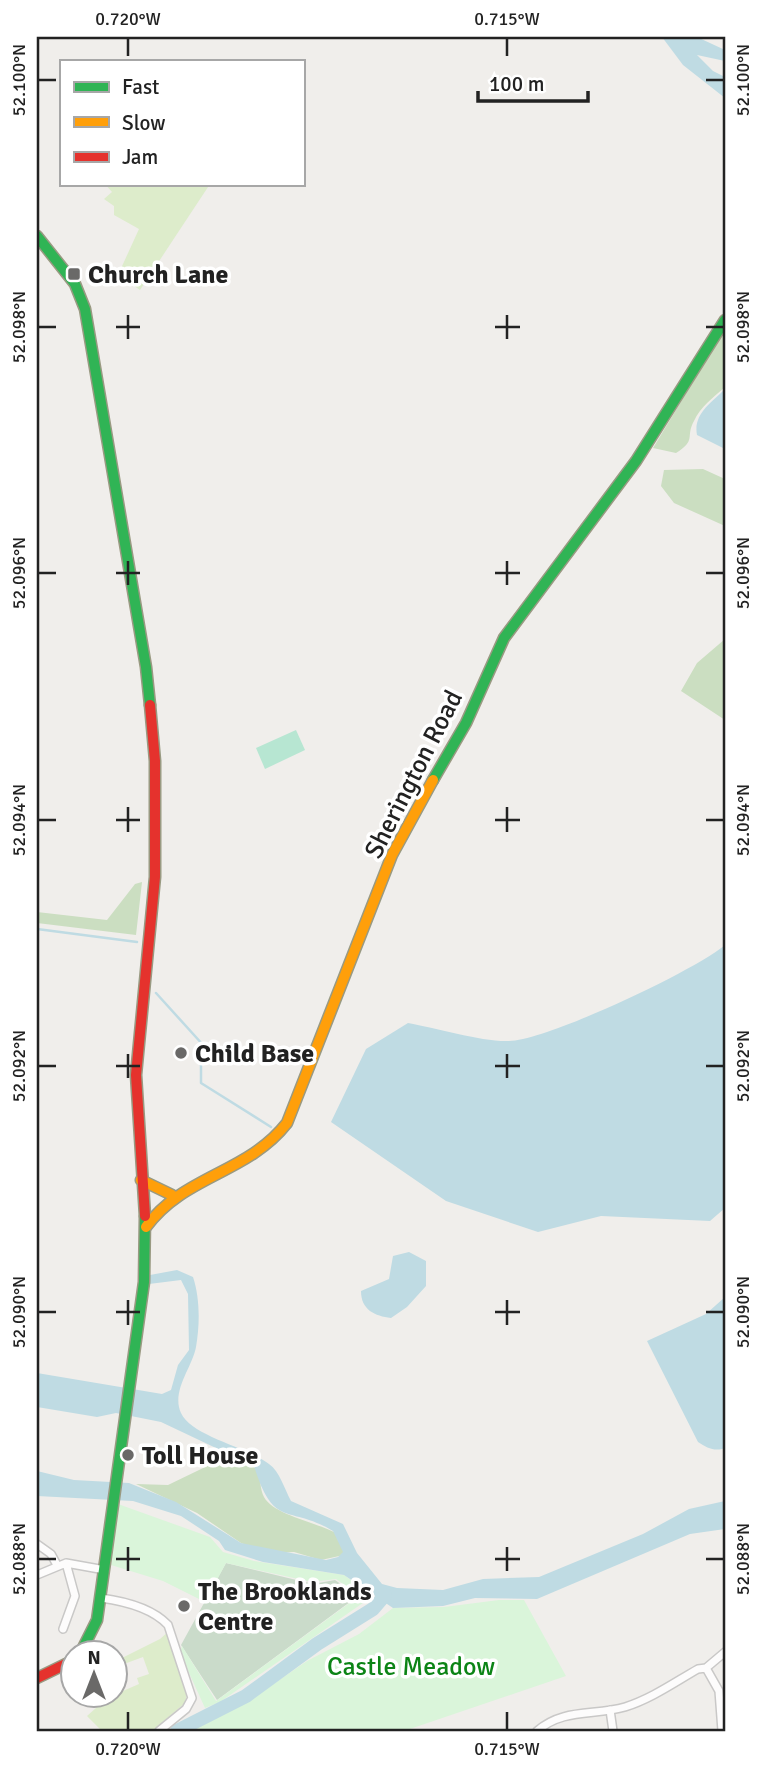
<svg xmlns="http://www.w3.org/2000/svg" width="762" height="1768" font-family="Signika,sans-serif">
	<style>
		.grass { fill: #ddeccb }
		.forest { fill: #cbdec1 }
		.cemetery { fill: #cadbca }
		.park { fill: #daf5da }
		.pitch { fill: #b7e6d2 }
		.water { fill: #bfdbe3 }
		.lines { fill: none; stroke-linecap: round; stroke-linejoin: round }
		.stream { stroke: #bfdbe3; stroke-width: 2.5 }
		.river { stroke: #bfdbe3; stroke-width: 14 }
		.street-casing { stroke: #c9c8c7; stroke-width: 10 }
		.fast-casing { stroke: #999a82; stroke-width: 13 }
		.slow-casing { stroke: #999a82; stroke-width: 13 }
		.jam-casing { stroke: #999a82; stroke-width: 13 }
		.street { stroke: #fdfcfc; stroke-width: 7 }
		.fast { stroke: #30b455; stroke-width: 10 }
		.slow { stroke: #ff9f0a; stroke-width: 10 }
		.jam { stroke: #e5322d; stroke-width: 10 }
		.ticks { fill: none; stroke: #222; stroke-width: 2.5 }
		.poi-dot { fill: #6a6968; stroke: #fff; stroke-width: 2.5 }
		.labels { text-anchor: middle; stroke-width: 7; stroke-linejoin: round; paint-order: stroke }
		.poi-label { font-size: 26px; font-weight: bold; fill: #222; stroke: #fff; text-anchor: start }
		.street-label { font-size: 26px; fill: #222; stroke: #fff }
		.park-label { font-size: 26px; fill: #0c8416; stroke: #fff }
		.neatline { fill: none; stroke: #222; stroke-width: 2.5 }
		.ticks-label { font-size: 18px; text-anchor: middle; fill: #222 }
	</style>
	<rect width="100%" height="100%" fill="#f0eeeb"/>
	<path class="grass" d="M105 184H210L140 290 118 275 139 229 114 215V206L104 199 112 192Z
		M168 1632 187 1694 185 1703 152 1731H102L87 1716 96 1708 89 1695 116 1694 139 1684 137 1678 149 1674 143 1657 116 1667V1661L160 1639Z"/>
	<path class="forest" d="M725 329V387C714 397 700 407 694 421 685 437 697 440 676 453L653 448Z
		M703 469 725 479V526L674 503 661 486 664 470Z
		M725 639V720L681 691 697 663Z
		M142 882 136 935 37 923V912L107 920 135 884Z
		M228 1456 260 1470C260 1479 260 1489 264 1497 274 1516 322 1523 341 1536L344 1555 321 1560 294 1552 266 1553 241 1543 197 1513 136 1484 168 1485Z"/>
	<path class="cemetery" d="M226 1563 313 1584 335 1580 358 1596 217 1700 181 1645Z"/>
	<path class="park" d="M118 1504 210 1537 223 1552 254 1561 344 1575 373 1596 220 1702 205 1708 180 1653 182 1646 216 1701 359 1596 336 1579 312 1582 226 1563 205 1602 163 1581 111 1565Z
		M499 1600H524L566 1676 404 1731H191L247 1702 307 1661 359 1634 393 1608 444 1607Z"/>
	<path class="pitch" d="M296 730 305 750 265 769 256 748Z"/>
	<path class="water" d="M662 37H697L725 50V61L697 55 713 71 725 77V98L683 65Z
		M725 389V449L697 435C693 414 711 403 725 389Z
		M725 945V1208L710 1221 601 1216 538 1232 446 1201 331 1122 366 1049 408 1023C436 1028 482 1042 509 1041 548 1040 694 971 725 945Z
		M409 1252 426 1261V1286L407 1307 391 1318C375 1316 361 1310 361 1291L389 1279 393 1256Z
		M177 1270 193 1277C200 1298 200 1324 196 1347 192 1368 171 1391 181 1413 191 1436 247 1447 269 1464 280 1472 284 1488 291 1501L343 1524 357 1553 382 1584 397 1588 443 1590 483 1579 539 1577 643 1534 689 1509 725 1501V1529L690 1534 537 1599 475 1598 443 1606 393 1608 344 1575 263 1562 225 1550 219 1541 181 1516 133 1501 37 1496V1471L74 1480 129 1483 176 1502 241 1543 326 1560 338 1557 343 1552 333 1531C288 1504 274 1530 254 1466L161 1422 116 1413 97 1417 37 1407V1373L162 1394 171 1390 178 1365 189 1350 188 1294 181 1280 149 1284 150 1275Z
		M725 1297V1448C715 1452 707 1448 698 1442L647 1341 706 1314Z"/>
	<g class="lines">
		<path class="stream" d="M37 929 137 942
			M156 993 204 1046 207 1054 201 1064V1083L271 1127"/>
		<path class="river" d="M177 1731 246 1696 317 1644 373 1609 385 1595"/>
		<defs>
			<path id="street" d="M37 1544 51 1554 57 1565
				M37 1575 66 1563 105 1570
				M101 1598C123 1601 152 1608 168 1625L192 1698 186 1709 159 1731
				M63 1629 75 1596 66 1563
				M706 1668 719 1691 722 1731
				M610 1710 613 1731
				M537 1731C563 1708 594 1716 625 1707 651 1699 675 1682 698 1669L706 1668 725 1652"/>
			<path id="fast" d="M37 236 75 284 85 309 146 667 150 705
				M433 780 466 723 504 638 636 461 725 320
				M81 1652 97 1620 144 1282 145 1216"/>
			<path id="slow" d="M141 1180 172 1195
				M146 1227C184 1175 247 1174 287 1123L392 855 433 780"/>
			<path id="jam" d="M145 1216 136 1075 155 877V761L150 705
				M37 1678 74 1660"/>
		</defs>
		<use href="#street" class="street-casing"/>
		<use href="#fast" class="fast-casing"/>
		<use href="#slow" class="slow-casing"/>
		<use href="#jam" class="jam-casing"/>
		<use href="#street" class="street"/>
		<use href="#fast" class="fast"/>
		<use href="#slow" class="slow"/>
		<use href="#jam" class="jam"/>
	</g>
	<path class="ticks" d="M128 38V56M507 38V56M38 80H56M706 80H724M128 315V339M507 315V339M38 327H56M116 327H140M495 327H520M706 327H724M128 561V585M507 561V585M38 573H56M116 573H140M495 573H520M706 573H724M128 807V832M507 807V832M38 820H56M116 820H140M495 820H520M706 820H724M128 1054V1078M507 1054V1078M38 1066H56M116 1066H140M495 1066H520M706 1066H724M128 1300V1325M507 1300V1325M38 1312H56M116 1312H140M495 1312H520M706 1312H724M128 1547V1571M507 1547V1571M38 1559H56M116 1559H140M495 1559H520M706 1559H724M128 1712V1730M507 1712V1730"/>
	<g class="poi-dot">
		<rect x="67" y="267" width="14" height="14" rx="3.5"/>
		<circle cx="181" cy="1053" r="7"/>
		<circle cx="128" cy="1455" r="7"/>
		<circle cx="184" cy="1606" r="7"/>
	</g>
	<g class="labels">
		<g class="poi-label">
			<text x="88" y="283">Church Lane</text>
			<text x="195" y="1062">Child Base</text>
			<text x="142" y="1464">Toll House</text>
			<text x="198" y="1600">The Brooklands<tspan x="198" dy="30">Centre</tspan></text>
		</g>
		<g class="street-label">
			<text transform="translate(413 774) rotate(-63)" y="9">Sherington Road</text>
		</g>
		<g class="park-label">
			<text x="411" y="1675">Castle Meadow</text>
		</g>
	</g>
	<rect width="762" height="1768" fill="none" stroke="#ffffff" stroke-width="77"/>
	<rect x="60" y="60" width="245" height="126" fill="#ffffff" stroke="#a7a7a7" stroke-width="2"/>
	<rect x="74" y="82" width="35" height="10" fill="#30b455" stroke="#a7a7a7" stroke-width="2"/>
	<text x="122" y="94" font-size="21" fill="#222222">Fast</text>
	<rect x="74" y="117" width="35" height="10" fill="#ff9f0a" stroke="#a7a7a7" stroke-width="2"/>
	<text x="122" y="130" font-size="21" fill="#222222">Slow</text>
	<rect x="74" y="152" width="35" height="10" fill="#e5322d" stroke="#a7a7a7" stroke-width="2"/>
	<text x="122" y="164" font-size="21" fill="#222222">Jam</text>
	<g transform="translate(94 1674)"><circle r="33" fill="#ffffff" stroke="#a7a7a7" stroke-width="2"/>
	<path d="M0-5L12 26L0 18L-12 26Z" fill="#6a6968"/>
	<text y="-10" font-size="19" font-weight="bold" text-anchor="middle" fill="#222222">N</text>
	</g>
	<path d="M478 91v10h110v-10" fill="none" stroke="#222222" stroke-width="3.5"/>
	<text x="489" y="91" font-size="21" fill="#222222" stroke="#ffffff" stroke-width="5" paint-order="stroke">100 m</text>
	<rect x="38" y="38" width="686" height="1692" class="neatline"/>
	<g class="ticks-label">
		<text x="128" y="25">0.720°W</text>
		<text x="507" y="25">0.715°W</text>
		<text transform="translate(19 80) rotate(-90)" y="6">52.100°N</text>
		<text transform="translate(743 80) rotate(-90)" y="6">52.100°N</text>
		<text transform="translate(19 327) rotate(-90)" y="6">52.098°N</text>
		<text transform="translate(743 327) rotate(-90)" y="6">52.098°N</text>
		<text transform="translate(19 573) rotate(-90)" y="6">52.096°N</text>
		<text transform="translate(743 573) rotate(-90)" y="6">52.096°N</text>
		<text transform="translate(19 820) rotate(-90)" y="6">52.094°N</text>
		<text transform="translate(743 820) rotate(-90)" y="6">52.094°N</text>
		<text transform="translate(19 1066) rotate(-90)" y="6">52.092°N</text>
		<text transform="translate(743 1066) rotate(-90)" y="6">52.092°N</text>
		<text transform="translate(19 1312) rotate(-90)" y="6">52.090°N</text>
		<text transform="translate(743 1312) rotate(-90)" y="6">52.090°N</text>
		<text transform="translate(19 1559) rotate(-90)" y="6">52.088°N</text>
		<text transform="translate(743 1559) rotate(-90)" y="6">52.088°N</text>
		<text x="128" y="1755">0.720°W</text>
		<text x="507" y="1755">0.715°W</text>
	</g>
</svg>
